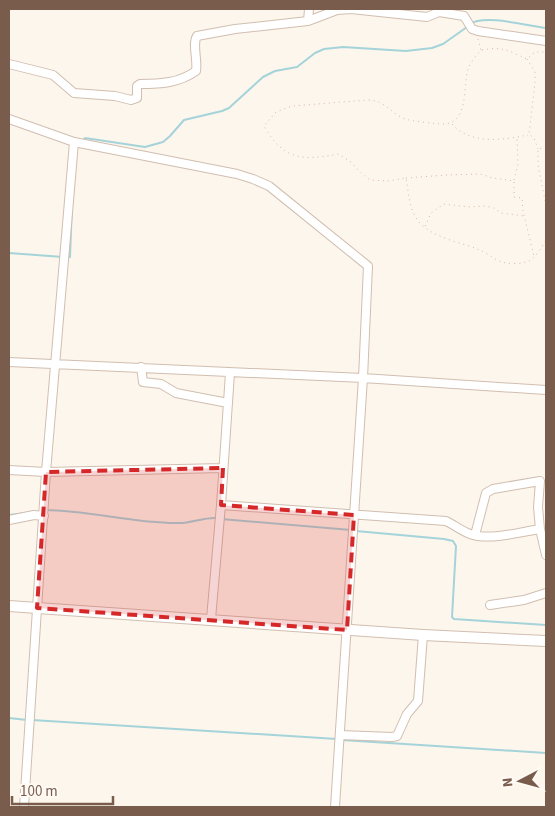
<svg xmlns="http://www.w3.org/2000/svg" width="555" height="816" font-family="'Source Sans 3',sans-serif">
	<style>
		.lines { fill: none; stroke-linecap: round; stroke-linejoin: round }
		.stream { stroke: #a5d3da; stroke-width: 2 }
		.minor-casing { stroke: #d1beb0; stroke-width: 10 }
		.tertiary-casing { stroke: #d1beb0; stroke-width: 12 }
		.path { stroke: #d9b8a5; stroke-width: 1; stroke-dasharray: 1 4; stroke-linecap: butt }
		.minor { stroke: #fff; stroke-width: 8 }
		.tertiary { stroke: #fff; stroke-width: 10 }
		.marked { fill: #d62828; fill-opacity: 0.2; stroke: #d62828; stroke-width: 4; stroke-dasharray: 10 6; stroke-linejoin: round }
	</style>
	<rect width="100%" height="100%" fill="#fdf6ec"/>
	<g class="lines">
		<path class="stream" d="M470 24C485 14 528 26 546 28
			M82 142 85 138 145 147 163 142 170 136 184 120 222 111 229 108 263 77 275 71 297 67 315 53 324 49 343 47 406 51 432 48 443 44 467 27
			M9 253 63 257
			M68 257H70L72 204
			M45 510C89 510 135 524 179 523 192 523 204 517 217 518
			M9 515 26 513
			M221 519 351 530
			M356 531 444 539 453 541 456 546 452 617 454 619 546 625
			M9 718 27 720
			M32 720 337 739
			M342 740 546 753"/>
		<defs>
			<path id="minor" d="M308 21 337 10 351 9 427 17 439 12 464 16 472 29 478 31 546 41
				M9 64 53 75 74 93 115 96 131 100 137 98V86L140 84C161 84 179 83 196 71 198 60 192 44 197 36L235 29 308 21 309 9
				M9 119 74 142 237 174 253 179 269 186 368 266 363 378 335 807
				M9 362 363 378 546 390
				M141 367 143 382 161 384 176 393 228 403
				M9 470 46 472 223 468
				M221 505 446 521C454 525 462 531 470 534 489 541 520 532 540 529L546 555
				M9 520 34 515 44 516
				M475 535 486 493 493 489 540 481 538 507 540 529
				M490 605 524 600 546 593
				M211 619 221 505 230 373
				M340 735 392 737 397 736 407 714 418 701 423 635
				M24 807 46 472 74 142"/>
			<path id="tertiary" d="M9 606 423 635 546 641"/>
		</defs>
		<use href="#minor" class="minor-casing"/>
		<use href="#tertiary" class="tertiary-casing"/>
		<path class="path" d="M478 39 481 50C476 55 471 62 468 69 463 86 469 124 443 124 437 124 411 121 405 119 390 113 385 100 368 100L292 106 276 112 264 126C283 160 303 161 338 154L351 162 359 171 370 180 388 181 406 178C409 194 409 210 419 222 434 239 462 242 482 251 489 254 495 260 502 262 509 264 519 264 526 262 535 260 541 248 546 240
			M482 50C504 46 508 51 527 59L535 52H546
			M527 59 535 72V83L529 134 534 138 538 149
			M452 124C471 145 502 140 528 135
			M546 147 538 149V165L546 205
			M406 178 447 175 480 174 493 178 514 181V197L522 198 523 211 534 256
			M514 180 518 164 517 137
			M425 226 431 213 444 204 469 207 485 206 494 208 501 213 524 216"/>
		<use href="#minor" class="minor"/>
		<use href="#tertiary" class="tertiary"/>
	</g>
	<path class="marked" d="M223 468 221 505 354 515 347 630 37 608 46 472Z"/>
	<rect width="555" height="816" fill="none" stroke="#7a5c4d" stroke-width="20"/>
	<g transform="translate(520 781) rotate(264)" stroke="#fffaf3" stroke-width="4" paint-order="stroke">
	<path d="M0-4L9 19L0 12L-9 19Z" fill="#7a5c4d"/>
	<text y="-8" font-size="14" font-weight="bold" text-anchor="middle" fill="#7a5c4d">N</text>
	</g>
	<path d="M12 796v8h101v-8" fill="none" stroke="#7a5c4d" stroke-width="2.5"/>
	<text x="20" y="796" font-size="15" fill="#7a5c4d" stroke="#fffaf3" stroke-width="4" paint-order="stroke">100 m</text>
</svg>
